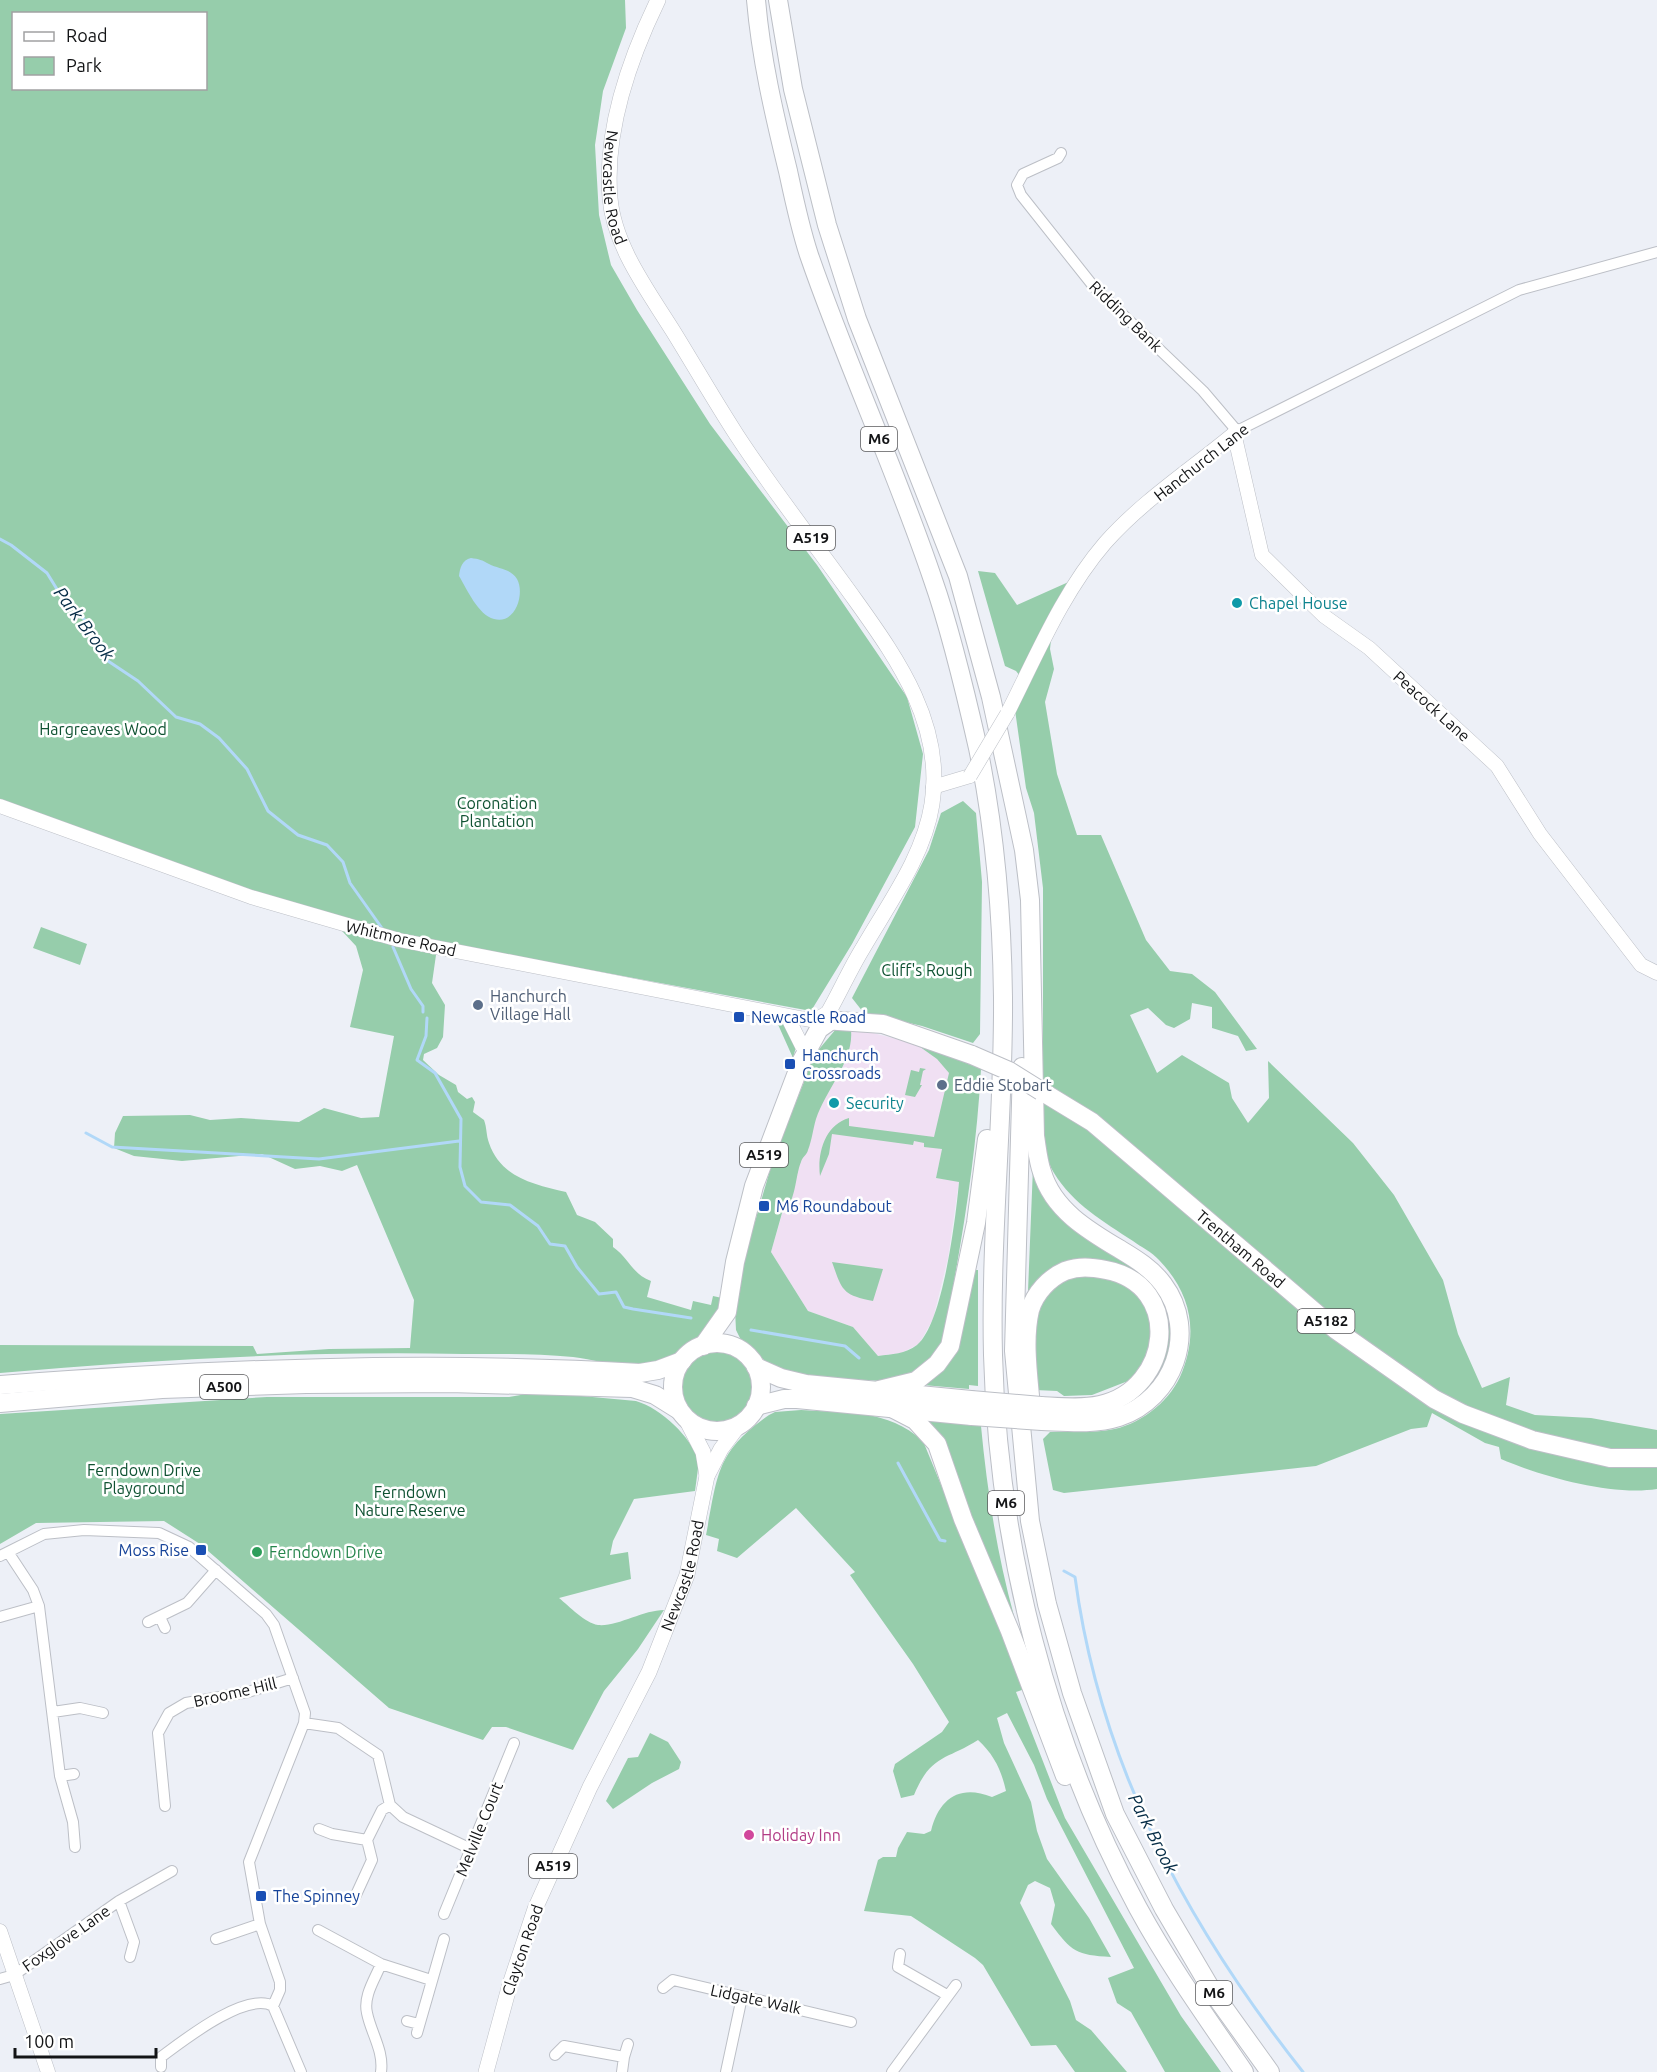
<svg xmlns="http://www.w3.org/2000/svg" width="1657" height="2072" font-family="Ubuntu,sans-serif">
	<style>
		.commercial { fill: #f0e0f3 }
		.green { fill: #96cdab; fill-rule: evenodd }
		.water { fill: #b1d8f8 }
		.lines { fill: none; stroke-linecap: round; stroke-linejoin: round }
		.stream { stroke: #b1d8f8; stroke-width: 3 }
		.street-casing { stroke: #bcbfc6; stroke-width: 12 }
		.secondary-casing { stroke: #bcbfc6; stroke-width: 15 }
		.primary-casing { stroke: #bcbfc6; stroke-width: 16 }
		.highway-casing { stroke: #bcbfc6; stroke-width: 20 }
		.street { stroke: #fff; stroke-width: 10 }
		.secondary { stroke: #fff; stroke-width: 14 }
		.primary { stroke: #fff; stroke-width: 15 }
		.highway { stroke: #fff; stroke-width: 18 }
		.secondary-bridge-casing { stroke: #bcbfc6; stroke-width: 15; stroke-linecap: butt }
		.highway-bridge-casing { stroke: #bcbfc6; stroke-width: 20; stroke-linecap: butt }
		.secondary-bridge { stroke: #fff; stroke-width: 14 }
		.highway-bridge { stroke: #fff; stroke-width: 18 }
		.culture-dot { fill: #0f9aa8; stroke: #fff; stroke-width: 2 }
		.service-dot { fill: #5c6f8a; stroke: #fff; stroke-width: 2 }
		.transit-dot { fill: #1a4fb4; stroke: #fff; stroke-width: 2 }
		.leisure-dot { fill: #2e9e5b; stroke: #fff; stroke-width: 2 }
		.hotel-dot { fill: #d1479c; stroke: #fff; stroke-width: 2 }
		.labels { text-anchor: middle; stroke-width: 5; stroke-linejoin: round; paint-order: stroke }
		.shield { fill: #fff; stroke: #5a5a5c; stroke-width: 1.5 }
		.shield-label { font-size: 15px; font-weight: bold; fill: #131416 }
		.street-label { font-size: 16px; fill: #131416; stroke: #fff }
		.culture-label { font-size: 16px; fill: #0d838f; stroke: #fff; text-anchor: start }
		.park-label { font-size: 16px; fill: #0f5232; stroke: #fff }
		.service-label { font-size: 16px; fill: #4e5e75; stroke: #fff; text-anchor: start }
		.transit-label { font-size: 16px; fill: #164399; stroke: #fff; text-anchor: start }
		.leisure-label { font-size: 16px; fill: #27864d; stroke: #fff; text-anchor: start }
		.hotel-label { font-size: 16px; fill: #b23c85; stroke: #fff; text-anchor: start }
		.water-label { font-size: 18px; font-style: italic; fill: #052c46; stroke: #fff }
	</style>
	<rect width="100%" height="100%" fill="#edf0f7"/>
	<path class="commercial" d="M851 1030H879L873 1033 916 1044 938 1059 949 1073 942 1149 936 1178 959 1181 948 1258 933 1319 919 1344 901 1353 878 1356 853 1327 808 1311 771 1252 801 1149Z"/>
	<path class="green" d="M0 0H625L626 28 603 91 595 145 599 215 611 265 637 310 710 424 817 565 907 697 923 754 915 827 852 944 811 1011 428 940 436 955 432 983 445 1005 443 1037 437 1048 424 1054 423 1060 439 1075 456 1085 458 1092 467 1099 472 1097 475 1102 473 1112 484 1120C487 1128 486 1135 489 1143 501 1178 534 1184 566 1192L577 1215 595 1222 613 1239V1247C629 1258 632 1274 651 1281L647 1297 691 1310 693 1301 711 1305 713 1296 722 1298C715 1333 688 1353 654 1363 628 1371 598 1360 573 1357 537 1353 499 1354 463 1354 309 1351 154 1359 0 1373V1345L253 1346 257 1354 329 1349 410 1348 414 1300 357 1165 342 1171 320 1166 295 1169 262 1154 182 1161 134 1156 114 1148 115 1133 123 1116 190 1115 210 1120 241 1118 299 1122 324 1108 361 1118 379 1117 394 1036 350 1027 363 970 356 946 329 917 0 802ZM14 14H206V88H14Z
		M978 571 995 573 1017 605 1073 580 1053 622 1050 649 1054 669 1045 702 1057 774 1077 835H1101L1146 940 1170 971 1192 974 1215 992 1257 1049 1246 1051 1238 1036 1212 1028V1007L1192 1003 1190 1019 1174 1028 1166 1025 1148 1008 1130 1015 1157 1073 1182 1055 1229 1083 1232 1098 1248 1123 1269 1098 1268 1061 1353 1143 1394 1195 1443 1280 1458 1334 1482 1388 1510 1377 1506 1405 1535 1415 1591 1418 1657 1430V1489C1612 1496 1543 1477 1501 1459L1499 1447 1485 1443 1432 1413 1427 1427 1411 1429 1316 1466 1064 1493 1053 1490 1043 1439 1050 1432C1069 1431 1090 1433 1109 1430 1138 1426 1168 1403 1180 1377 1199 1334 1192 1294 1159 1260 1152 1252 1141 1247 1133 1241 1104 1222 1073 1204 1054 1173 1046 1161 1045 1144 1043 1129V888L1034 813 1026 788 1015 710 1028 686 1016 671 1005 666Z
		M963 801 976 813 982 882 980 1034 973 1043 922 1026 863 1012 852 998 929 850 941 813Z
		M41 927 87 944 80 965 33 948Z
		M776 1020 785 1022 797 1043 793 1058Z
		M836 1029 851 1030C854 1061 826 1089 816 1119 813 1129 812 1140 808 1150 807 1155 802 1157 801 1162 795 1176 796 1204 782 1213L771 1252 808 1311 853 1327 878 1356C892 1354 905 1354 917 1345 943 1324 956 1216 959 1182L936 1178 942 1149 924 1147V1143L914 1141 913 1145 832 1134 829 1154 820 1176C817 1153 825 1125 849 1118V1126L934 1137 949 1073 937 1059 916 1044 937 1048 981 1069C976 1161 961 1245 944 1336L938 1350 926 1365 901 1377 882 1381 809 1377 773 1367 742 1342 736 1330 735 1310 744 1259 773 1160 815 1054Z
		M920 1068 926 1069 923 1071 920 1085H922L915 1097 905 1095 911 1070 919 1072Z
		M1033 1167 1038 1179 1151 1277 1171 1314V1356L1148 1393 1118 1410H1093L1163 1358 1136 1274C1093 1249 1061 1254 1028 1291Z
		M832 1262 883 1269 873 1301C842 1295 842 1290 832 1262Z
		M971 1270H978V1386L969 1385V1389L923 1385 935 1376Z
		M1069 1275 1119 1278 1142 1299 1154 1332 1142 1367 1128 1381 1092 1395 1064 1396 1057 1391 1035 1390 1034 1326 1042 1297Z
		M682 1387a35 35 0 1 1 70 0a35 35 0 1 1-70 0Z
		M538 1392 636 1401C662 1409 690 1436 699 1461L695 1491 634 1499 613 1541 610 1555 628 1552 631 1579 559 1598C569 1606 585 1623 598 1625 617 1627 643 1610 664 1610L638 1649 604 1691 573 1750 506 1727H492L483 1740 389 1708 200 1544 164 1521 36 1523 0 1544V1414L267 1397H509Z
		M801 1410C847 1413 887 1409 923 1441L1025 1689 1016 1692 1065 1818 1181 2016 1221 2072H1165L1131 2012 1117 2003 1108 1978 1134 1968 1047 1799 1034 1765 1007 1713 997 1718 1004 1743 1031 1802 1037 1831 1047 1859 1089 1918 1111 1957C1076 1955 1072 1952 1051 1924L1055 1905 1050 1888 1035 1881 1028 1885 1020 1903 1070 2001 1076 2020 1091 2030 1127 2072H1075L1056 2045 1031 2046 983 1965 975 1958 911 1916 864 1911 878 1860 883 1857H896L898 1848 907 1832 924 1834 931 1831C939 1798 960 1784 992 1797L1006 1791C1001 1769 994 1755 978 1740 947 1760 931 1754 914 1795L901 1798 893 1771 895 1764 942 1732 949 1722 913 1664 850 1575 855 1572 796 1508 737 1558 717 1551 719 1539 706 1535C718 1475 715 1453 769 1415L775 1412Z
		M920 1417 971 1420V1425L981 1426C987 1490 997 1554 1014 1616H1012L942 1443Z
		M650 1733 668 1742 681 1762 679 1769 652 1783 613 1809 606 1801 628 1758 638 1757Z"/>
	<path class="water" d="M471 558C479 559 482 560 489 564 498 569 510 568 517 579 525 593 516 625 494 619 478 615 467 589 459 576 460 568 462 560 471 558Z"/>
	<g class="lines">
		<path class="stream" d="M0 539 11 545 47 573 63 599 85 620 105 659 138 681 176 717 200 724 219 738 247 769 268 811 298 835 327 845 343 862 350 883 384 931
			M393 947 411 989 423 1006V1012
			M427 1018 426 1036 417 1060 435 1073 461 1119 460 1167 465 1186 481 1202 510 1205 538 1226 550 1244 565 1246 577 1267 599 1294 616 1292 624 1307 633 1309 691 1318
			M86 1133 112 1147 319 1159 459 1141
			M751 1330 845 1346 859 1358
			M898 1463 940 1540 945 1541
			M1064 1571 1075 1577C1100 1765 1187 1925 1303 2072"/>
		<defs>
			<path id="street" d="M1061 153 1058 158 1023 174 1017 185 1021 195 1094 287 1203 391 1237 431 1519 290 1657 252
				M8 1552 33 1590 39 1606 60 1776 73 1822 75 1847
				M0 1556 44 1534 84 1530 159 1533 189 1547 266 1614 274 1625 305 1713 304 1723 249 1862 260 1924 280 1982V1990L273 2006 301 2072
				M0 1617 39 1606
				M160 1617 165 1628
				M148 1622 187 1603 216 1570
				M53 1712 80 1708 103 1713
				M304 1723 338 1728 378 1755 390 1805 403 1817 471 1849
				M60 1776 74 1774
				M165 1806 158 1733 169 1713 186 1703 248 1692 293 1678
				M319 1829 332 1834 367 1840
				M355 1897 372 1860 367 1840 382 1810 390 1805
				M119 1901 134 1942 130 1957
				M444 1914 514 1743
				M318 1930 381 1964 431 1980
				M216 1939 260 1924
				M900 1954 898 1967 947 1995
				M0 1979 14 1975 119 1901 172 1871
				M663 1988 673 1980 851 2022
				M407 2021 419 2024
				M417 2033 444 1939
				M555 2055 564 2046 624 2057 622 2072
				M624 2057 628 2044
				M161 2067V2057C184 2040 246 1991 273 2006
				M381 2072C384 2051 371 2033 367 2013 363 1996 375 1979 381 1964
				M726 2072 742 1997
				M892 2072 956 1985"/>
			<path id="secondary" d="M1234 433 1262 555 1324 616 1369 648 1497 766 1540 834 1641 965 1657 973
				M1007 714C1036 657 1062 593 1105 543 1143 500 1193 468 1237 431
				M933 787 970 776
				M0 806 251 897 399 940 815 1021
				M787 1016 802 1046
				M0 1931 48 2072"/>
			<g id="primary">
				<path id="s1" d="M658 0C629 60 604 130 610 198 614 246 648 291 673 331 694 365 714 400 736 434 773 491 816 545 856 601 899 661 944 726 932 804 924 856 889 903 863 948 850 969 840 992 828 1013L815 1021"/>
				<path d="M686 1419 703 1452 707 1476"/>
				<path id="s2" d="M486 2072 510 1984 535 1909 590 1787 649 1672 687 1575 707 1476 721 1449 739 1425"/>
			</g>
			<g id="highway">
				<path d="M756 0C761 58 774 114 788 171 794 199 800 228 809 255 847 365 896 470 933 580 951 631 966 695 978 748 995 830 1002 913 1003 997 1004 1116 990 1236 993 1355 998 1546 1047 1740 1138 1908 1169 1965 1207 2018 1244 2072"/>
				<path d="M778 0 793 89 827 225 857 319 958 576 991 697 1024 850 1030 900 1035 1136C1037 1148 1038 1161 1042 1172 1053 1210 1089 1231 1121 1250 1136 1259 1152 1269 1163 1284 1199 1332 1173 1399 1119 1417 1094 1425 1067 1422 1042 1421"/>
				<path d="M823 1020 883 1024 972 1055"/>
				<path d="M1022 1067 1014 1351 1030 1521 1047 1604 1072 1693 1115 1814 1164 1909 1214 1994 1270 2072"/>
				<path id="s3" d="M1041 1091 1092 1122 1336 1330 1434 1399 1463 1414 1532 1440 1610 1458H1657"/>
				<circle cx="717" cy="1387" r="44"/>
				<path d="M703 1346 727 1312 735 1262 754 1186 801 1062 819 1029 833 1019"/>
				<path d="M756 1367 781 1378 806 1384 971 1400"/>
				<path d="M0 1385C212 1369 427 1360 640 1373L658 1370 682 1361"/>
				<path d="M879 1390 916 1381 937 1364 950 1346 976 1223 987 1139"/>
				<path d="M0 1403 162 1389 306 1384 449 1383 632 1388 655 1395 679 1410"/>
				<path d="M756 1406 784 1399H797L972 1416"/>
				<path d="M888 1406 915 1420 937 1444 963 1519 1010 1631 1065 1776"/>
				<path d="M1032 1420C1030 1385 1022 1344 1030 1310 1035 1293 1049 1278 1065 1271 1079 1266 1091 1267 1106 1270 1184 1285 1172 1389 1100 1405 1081 1409 1061 1407 1041 1406"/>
			</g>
		</defs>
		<use href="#street" class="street-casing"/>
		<use href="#secondary" class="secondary-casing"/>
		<use href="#primary" class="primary-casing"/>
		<use href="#highway" class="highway-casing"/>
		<use href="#street" class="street"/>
		<use href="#secondary" class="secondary"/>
		<use href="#primary" class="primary"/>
		<use href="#highway" class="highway"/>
		<defs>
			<path id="secondary-bridge" d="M970 776 1007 714"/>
			<path id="highway-bridge" d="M972 1055 1009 1071 1041 1091
				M971 1400 1041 1406
				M972 1416 1042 1421"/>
		</defs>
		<use href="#secondary-bridge" class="secondary-bridge-casing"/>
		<use href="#highway-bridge" class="highway-bridge-casing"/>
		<use href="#secondary-bridge" class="secondary-bridge"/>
		<use href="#highway-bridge" class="highway-bridge"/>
	</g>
	<g class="culture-dot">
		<circle cx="1237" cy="603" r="6"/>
		<circle cx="834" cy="1103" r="6"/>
	</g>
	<g class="service-dot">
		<circle cx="478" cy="1005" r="6"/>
		<circle cx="942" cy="1085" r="6"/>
	</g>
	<g class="transit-dot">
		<rect x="733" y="1011" width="12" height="12" rx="3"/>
		<rect x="784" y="1058" width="12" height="12" rx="3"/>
		<rect x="758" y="1200" width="12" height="12" rx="3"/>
		<rect x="195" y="1544" width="12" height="12" rx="3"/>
		<rect x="255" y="1890" width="12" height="12" rx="3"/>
	</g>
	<circle class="leisure-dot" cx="257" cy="1552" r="6"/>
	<circle class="hotel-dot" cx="749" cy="1835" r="6"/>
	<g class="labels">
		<g class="shield">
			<rect x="861" y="427" width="36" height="24" rx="4.5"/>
			<rect x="787" y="526" width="48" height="24" rx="4.5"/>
			<rect x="740" y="1143" width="48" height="24" rx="4.5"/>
			<rect x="1297.5" y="1309" width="57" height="24" rx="4.5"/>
			<rect x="200" y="1375" width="48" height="24" rx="4.5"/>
			<rect x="988" y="1491" width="36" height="24" rx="4.5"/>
			<rect x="529" y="1854" width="48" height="24" rx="4.5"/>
			<rect x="1196" y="1981" width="36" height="24" rx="4.5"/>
		</g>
		<g class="shield-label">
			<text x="879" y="444">M6</text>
			<text x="811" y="543">A519</text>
			<text x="764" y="1160">A519</text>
			<text x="1326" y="1326">A5182</text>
			<text x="224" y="1392">A500</text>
			<text x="1006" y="1508">M6</text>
			<text x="553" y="1871">A519</text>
			<text x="1214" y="1998">M6</text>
		</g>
		<g class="street-label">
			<text dy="6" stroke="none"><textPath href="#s1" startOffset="196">Newcastle Road</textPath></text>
			<text transform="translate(1126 316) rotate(44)" y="6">Ridding Bank</text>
			<text transform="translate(1201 462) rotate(-38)" y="6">Hanchurch Lane</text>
			<text transform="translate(1432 706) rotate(42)" y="6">Peacock Lane</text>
			<text transform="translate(401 938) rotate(13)" y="6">Whitmore Road</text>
			<text dy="6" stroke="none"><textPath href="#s3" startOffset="255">Trentham Road</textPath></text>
			<text dy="6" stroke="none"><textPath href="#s2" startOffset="536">Newcastle Road</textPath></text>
			<text transform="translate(235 1692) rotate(-13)" y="6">Broome Hill</text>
			<text transform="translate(479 1829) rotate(-68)" y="6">Melville Court</text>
			<text transform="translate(66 1938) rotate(-35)" y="6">Foxglove Lane</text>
			<text transform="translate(522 1950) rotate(-71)" y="6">Clayton Road</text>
			<text transform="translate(756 1999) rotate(12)" y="6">Lidgate Walk</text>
		</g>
		<g class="culture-label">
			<text x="1249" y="609">Chapel House</text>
			<text x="846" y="1109">Security</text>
		</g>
		<g class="park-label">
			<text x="103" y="735">Hargreaves Wood</text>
			<text x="497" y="809">Coronation<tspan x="497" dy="18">Plantation</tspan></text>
			<text x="927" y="976">Cliff's Rough</text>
			<text x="144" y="1476">Ferndown Drive<tspan x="144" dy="18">Playground</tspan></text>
			<text x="410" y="1498">Ferndown<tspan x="410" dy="18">Nature Reserve</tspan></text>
		</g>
		<g class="service-label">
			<text x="490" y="1002">Hanchurch<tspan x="490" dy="18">Village Hall</tspan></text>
			<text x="954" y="1091">Eddie Stobart</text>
		</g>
		<g class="transit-label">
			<text x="751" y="1023">Newcastle Road</text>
			<text x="802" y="1061">Hanchurch<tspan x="802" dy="18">Crossroads</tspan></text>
			<text x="776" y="1212">M6 Roundabout</text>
			<text x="189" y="1556" text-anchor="end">Moss Rise</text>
			<text x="273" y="1902">The Spinney</text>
		</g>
		<g class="leisure-label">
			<text x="269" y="1558">Ferndown Drive</text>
		</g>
		<g class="hotel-label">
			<text x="761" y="1841">Holiday Inn</text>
		</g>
		<g class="water-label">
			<text transform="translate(84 624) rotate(53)" y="6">Park Brook</text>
			<text transform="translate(1153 1834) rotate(63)" y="6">Park Brook</text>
		</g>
	</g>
	<rect x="12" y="12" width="195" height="78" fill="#ffffff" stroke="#a1a1a2" stroke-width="1.5"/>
	<rect x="24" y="32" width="30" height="9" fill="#ffffff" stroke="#a1a1a2" stroke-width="1.5"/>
	<text x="66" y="42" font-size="18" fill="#131416">Road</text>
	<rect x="24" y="57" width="30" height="18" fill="#96cdab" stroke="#a1a1a2" stroke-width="1.5"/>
	<text x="66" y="72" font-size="18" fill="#131416">Park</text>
	<path d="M15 2048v9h141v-9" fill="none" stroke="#131416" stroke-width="3"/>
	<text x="24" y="2048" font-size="18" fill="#131416" stroke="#ffffff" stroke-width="4.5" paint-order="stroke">100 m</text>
</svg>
